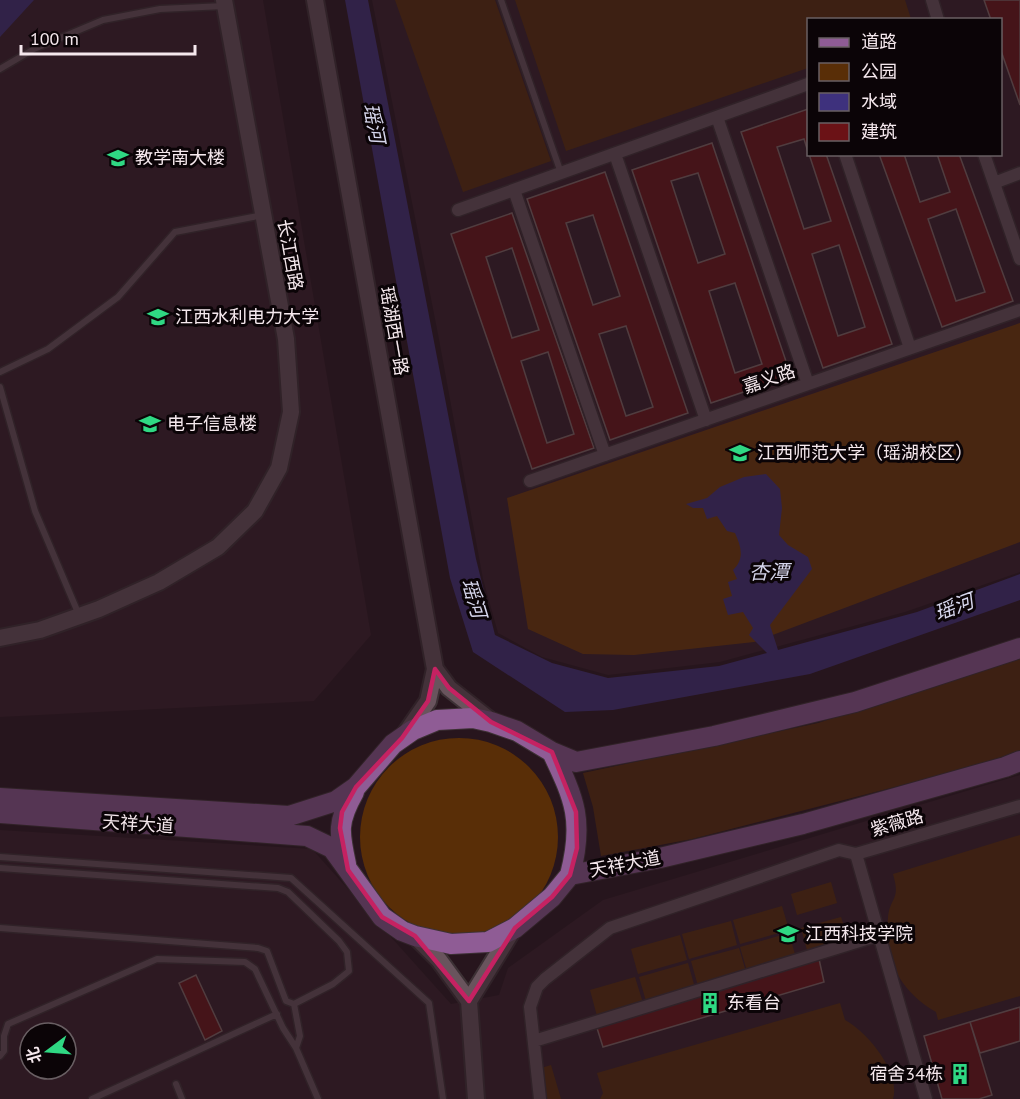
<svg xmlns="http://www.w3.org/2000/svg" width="1020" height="1099" font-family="'PT Sans','Noto Sans SC',sans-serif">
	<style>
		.built { fill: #351e28; fill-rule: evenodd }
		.green { fill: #592e07 }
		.forest { fill: #723b04 }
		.water { fill: #3e317d }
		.building { fill: #6b1216; stroke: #846c69; stroke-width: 1.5; fill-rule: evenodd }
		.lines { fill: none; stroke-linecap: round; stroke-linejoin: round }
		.service-casing { stroke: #3d3135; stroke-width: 9 }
		.minor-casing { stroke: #3d3135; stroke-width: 15 }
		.tertiary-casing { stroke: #3d3135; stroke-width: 20 }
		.primary-casing { stroke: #3d3135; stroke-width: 22 }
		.service { stroke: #69545d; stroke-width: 6 }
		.minor { stroke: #69545d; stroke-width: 12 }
		.tertiary { stroke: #69545d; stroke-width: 16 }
		.primary { stroke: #8f5c95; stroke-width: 20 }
		.marked { fill: none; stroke: #c52262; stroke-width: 4.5; stroke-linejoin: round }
		.labels { text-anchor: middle; stroke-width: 6; stroke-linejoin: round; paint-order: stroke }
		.poi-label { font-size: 18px; fill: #f5e8ed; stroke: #0b0407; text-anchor: start }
		.street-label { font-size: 18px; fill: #f5e8ed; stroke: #0b0407 }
		.water-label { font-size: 20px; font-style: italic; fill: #d6d6ec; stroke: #0b0407 }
	</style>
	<rect width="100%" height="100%" fill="#27151d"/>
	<path class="built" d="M0 0H263L371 635 314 701 0 717Z
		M372 0H1020V572L905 612 720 662 608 675 542 657 498 633 483 579 438 334ZM808 20H1000V154H808Z
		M1020 775V1099H0V830L312 849 451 1004 499 995 508 968 603 900ZM30 1033H66V1069H30Z"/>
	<path class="green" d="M395 0H495L551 161 463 192Z
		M515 0H905L911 19 808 20V68L566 151Z
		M1020 656V751L996 761 692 839 601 856 593 807 583 773 818 723Z
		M360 837a99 99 0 1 1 198 0a99 99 0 1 1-198 0Z
		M1020 835V996L938 1020 936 1012C900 991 883 959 888 918 890 896 901 901 893 874Z
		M831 882 837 903 797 915 791 894Z
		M782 906 789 930 740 944 733 920Z
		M841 917 848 938 807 950 801 928Z
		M731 921 737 945 689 959 682 934Z
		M789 933 796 958 747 971 740 947Z
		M680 935 687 960 638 974 631 949Z
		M739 948 746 972 698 986 691 961Z
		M688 963 695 988 646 1001 639 977Z
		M635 977 643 1003 597 1016 590 990Z
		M840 1003 845 1020C867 1032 901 1072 893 1099H600L603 1093 597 1073Z
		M551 1065 561 1099H542L538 1069Z"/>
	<path class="forest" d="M1020 323V542L754 642 634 655 583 654 528 629 507 498Z"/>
	<path class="water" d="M0 0H34L0 37Z
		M345 0H368L476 559 495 635 552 663 608 678 719 666 767 653 749 635 753 628 743 612 728 615 723 599 732 596 728 582 737 579 733 570C745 559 741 546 735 533L727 531 717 516 707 519 703 508H693L686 504 707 498 720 487 744 477 766 474 780 489 782 508 779 535 788 545 808 557 812 569 770 625 778 650 917 612 1020 574V600L810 674 613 710 565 712 473 652 450 578Z"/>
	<path class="building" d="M984 0H1020V105L1000 48V20H991Z
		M808 109V152L804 139 777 147 804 229 831 221 809 154H826L892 344 823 368 741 132ZM839 245 865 327 838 336 812 254Z
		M712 143 791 376 711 403 632 170ZM698 173 725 254 698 263 671 181ZM735 283 762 364 735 373 709 291Z
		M879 154H904L920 202 950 192 937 154H959L1013 301 942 327ZM956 209 985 292 956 301 928 219Z
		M605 172 688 413 610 440 527 199ZM593 215 620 296 593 305 566 223ZM626 326 653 407 626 416 599 334Z
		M512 213 594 448 532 469 451 234ZM512 248 539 330 512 338 486 257ZM548 352 574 434 547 443 521 361Z
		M819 959 824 982 603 1047 596 1025Z
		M196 975 222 1031 205 1040 179 983Z
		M1020 1007V1041L980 1053 970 1022Z
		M970 1022 992 1095 979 1099H942L924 1036Z"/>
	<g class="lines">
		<defs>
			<path id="service" d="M501 0 561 173
				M0 69 34 49 103 20 160 9 224 6
				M0 372 48 349 118 297 175 232 263 215
				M0 387 35 511 79 615
				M0 857 291 878 429 1003 443 1099
				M0 868 278 888 288 892 339 941 347 952 349 971 333 984 294 1004 286 1001 267 951 258 948 0 928
				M294 1004 300 1036 296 1048 318 1099
				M0 1056 4 1051V1036L8 1024 157 959 245 962 255 969 283 1028 296 1048
				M176 1084 182 1099
				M92 1099 277 1014"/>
			<path id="minor" d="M932 0 938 20
				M717 117 808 384
				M615 154 706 420
				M845 154 910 348
				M984 154 1020 259
				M994 183 1020 173
				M514 190 605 455
				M458 210 808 84
				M530 481 1020 310
				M534 1041 879 935
				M540 1099 530 1007 537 987 545 979 610 928 839 850 856 854
				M926 1099 856 854 1020 806"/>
			<path id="tertiary" d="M315 0 435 669
				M0 638 40 630 99 609 159 582 218 547 255 511 279 468 291 412 286 339 224 0
				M403 737 428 701 435 669 449 688 491 721
				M415 936 439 960 469 1001 476 1099
				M469 1001 514 928"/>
			<path id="primary" d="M552 752C575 800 584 821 570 875
				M0 798 289 816 336 801 356 787 393 744 413 730 437 720 473 718 491 722 517 731 552 752 576 762 714 736 855 702 1020 648
				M0 813 307 836 332 848 382 917 402 931 415 936 451 944 488 942 515 928 552 897 570 875 660 858 803 824 1005 767 1020 761
				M346 864C339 832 337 822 354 792"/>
		</defs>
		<use href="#service" class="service-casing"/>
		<use href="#minor" class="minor-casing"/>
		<use href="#tertiary" class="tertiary-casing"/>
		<use href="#primary" class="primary-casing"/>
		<use href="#service" class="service"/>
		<use href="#minor" class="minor"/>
		<use href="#tertiary" class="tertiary"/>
		<use href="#primary" class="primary"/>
	</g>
	<path d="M0 0H1020V1099H0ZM435 669 449 688 491 722 552 752 576 812 577 848 570 875 552 897 515 928 469 1001 415 936 382 917 348 870 340 828 342 812 356 787 402 738 428 701Z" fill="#27151d" fill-opacity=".55" fill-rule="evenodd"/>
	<path class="marked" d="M435 669 449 688 491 722 552 752 576 812 577 848 570 875 552 897 515 928 469 1001 415 936 382 917 348 870 340 828 342 812 356 787 402 738 428 701Z"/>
	<defs>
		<symbol id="university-bare" viewBox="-9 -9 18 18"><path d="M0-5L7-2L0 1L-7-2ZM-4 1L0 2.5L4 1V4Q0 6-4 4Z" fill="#2fd883" stroke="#0b0407" stroke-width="2.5" paint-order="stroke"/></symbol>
		<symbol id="building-bare" viewBox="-9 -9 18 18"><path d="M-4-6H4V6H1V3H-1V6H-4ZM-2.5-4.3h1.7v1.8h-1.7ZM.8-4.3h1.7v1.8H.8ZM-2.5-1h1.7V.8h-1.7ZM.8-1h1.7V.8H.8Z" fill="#2fd883" stroke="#0b0407" stroke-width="2.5" paint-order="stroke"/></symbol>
	</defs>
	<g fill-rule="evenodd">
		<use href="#university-bare" x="103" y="143" width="30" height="30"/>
		<use href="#university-bare" x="143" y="302" width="30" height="30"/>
		<use href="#university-bare" x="135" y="409" width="30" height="30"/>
		<use href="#university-bare" x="725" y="438" width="30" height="30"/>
		<use href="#university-bare" x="773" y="919" width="30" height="30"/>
		<use href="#building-bare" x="695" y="988" width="30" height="30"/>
		<use href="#building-bare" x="945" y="1059" width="30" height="30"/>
	</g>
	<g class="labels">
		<g class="poi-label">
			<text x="135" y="164">教学南大楼</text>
			<text x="175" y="323">江西水利电力大学</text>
			<text x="167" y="430">电子信息楼</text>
			<text x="757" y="459">江西师范大学（瑶湖校区）</text>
			<text x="805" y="940">江西科技学院</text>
			<text x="727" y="1009">东看台</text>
			<text x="943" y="1080" text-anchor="end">宿舍34栋</text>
		</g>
		<g class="street-label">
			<text transform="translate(290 255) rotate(80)" y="6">长江西路</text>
			<text transform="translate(394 331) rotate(80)" y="6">瑶湖西一路</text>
			<text transform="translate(769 379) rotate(-19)" y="6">嘉义路</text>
			<text transform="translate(897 823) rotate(-16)" y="6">紫薇路</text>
			<text transform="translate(138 824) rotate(4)" y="6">天祥大道</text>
			<text transform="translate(625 864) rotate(-11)" y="6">天祥大道</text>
		</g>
		<g class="water-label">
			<text transform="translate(374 123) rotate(79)" y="7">瑶河</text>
			<text x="769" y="579">杏潭</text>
			<text transform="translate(474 598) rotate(73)" y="7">瑶河</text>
			<text transform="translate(954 607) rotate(-21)" y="7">瑶河</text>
		</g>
	</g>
	<rect x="807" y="18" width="195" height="138" fill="#0b0407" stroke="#695f63" stroke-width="1.5"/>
	<rect x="819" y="38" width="30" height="9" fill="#8f5c95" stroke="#695f63" stroke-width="1.5"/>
	<text x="861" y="48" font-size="18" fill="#f5e8ed">道路</text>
	<rect x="819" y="63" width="30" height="18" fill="#592e07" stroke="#695f63" stroke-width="1.5"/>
	<text x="861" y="78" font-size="18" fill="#f5e8ed">公园</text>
	<rect x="819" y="93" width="30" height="18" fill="#3e317d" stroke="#695f63" stroke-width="1.5"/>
	<text x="861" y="108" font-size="18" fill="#f5e8ed">水域</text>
	<rect x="819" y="123" width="30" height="18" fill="#6b1216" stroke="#695f63" stroke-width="1.5"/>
	<text x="861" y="138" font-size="18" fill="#f5e8ed">建筑</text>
	<g transform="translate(48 1051) rotate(254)"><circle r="28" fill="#0b0407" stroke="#695f63" stroke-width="1.5"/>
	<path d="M0-4.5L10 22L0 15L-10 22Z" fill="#2fd883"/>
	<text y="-9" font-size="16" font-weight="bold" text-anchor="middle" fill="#f5e8ed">北</text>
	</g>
	<path d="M21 45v9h174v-9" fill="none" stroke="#f5e8ed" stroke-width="3"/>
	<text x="30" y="45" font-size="18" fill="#f5e8ed" stroke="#0b0407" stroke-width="4.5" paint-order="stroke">100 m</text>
</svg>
